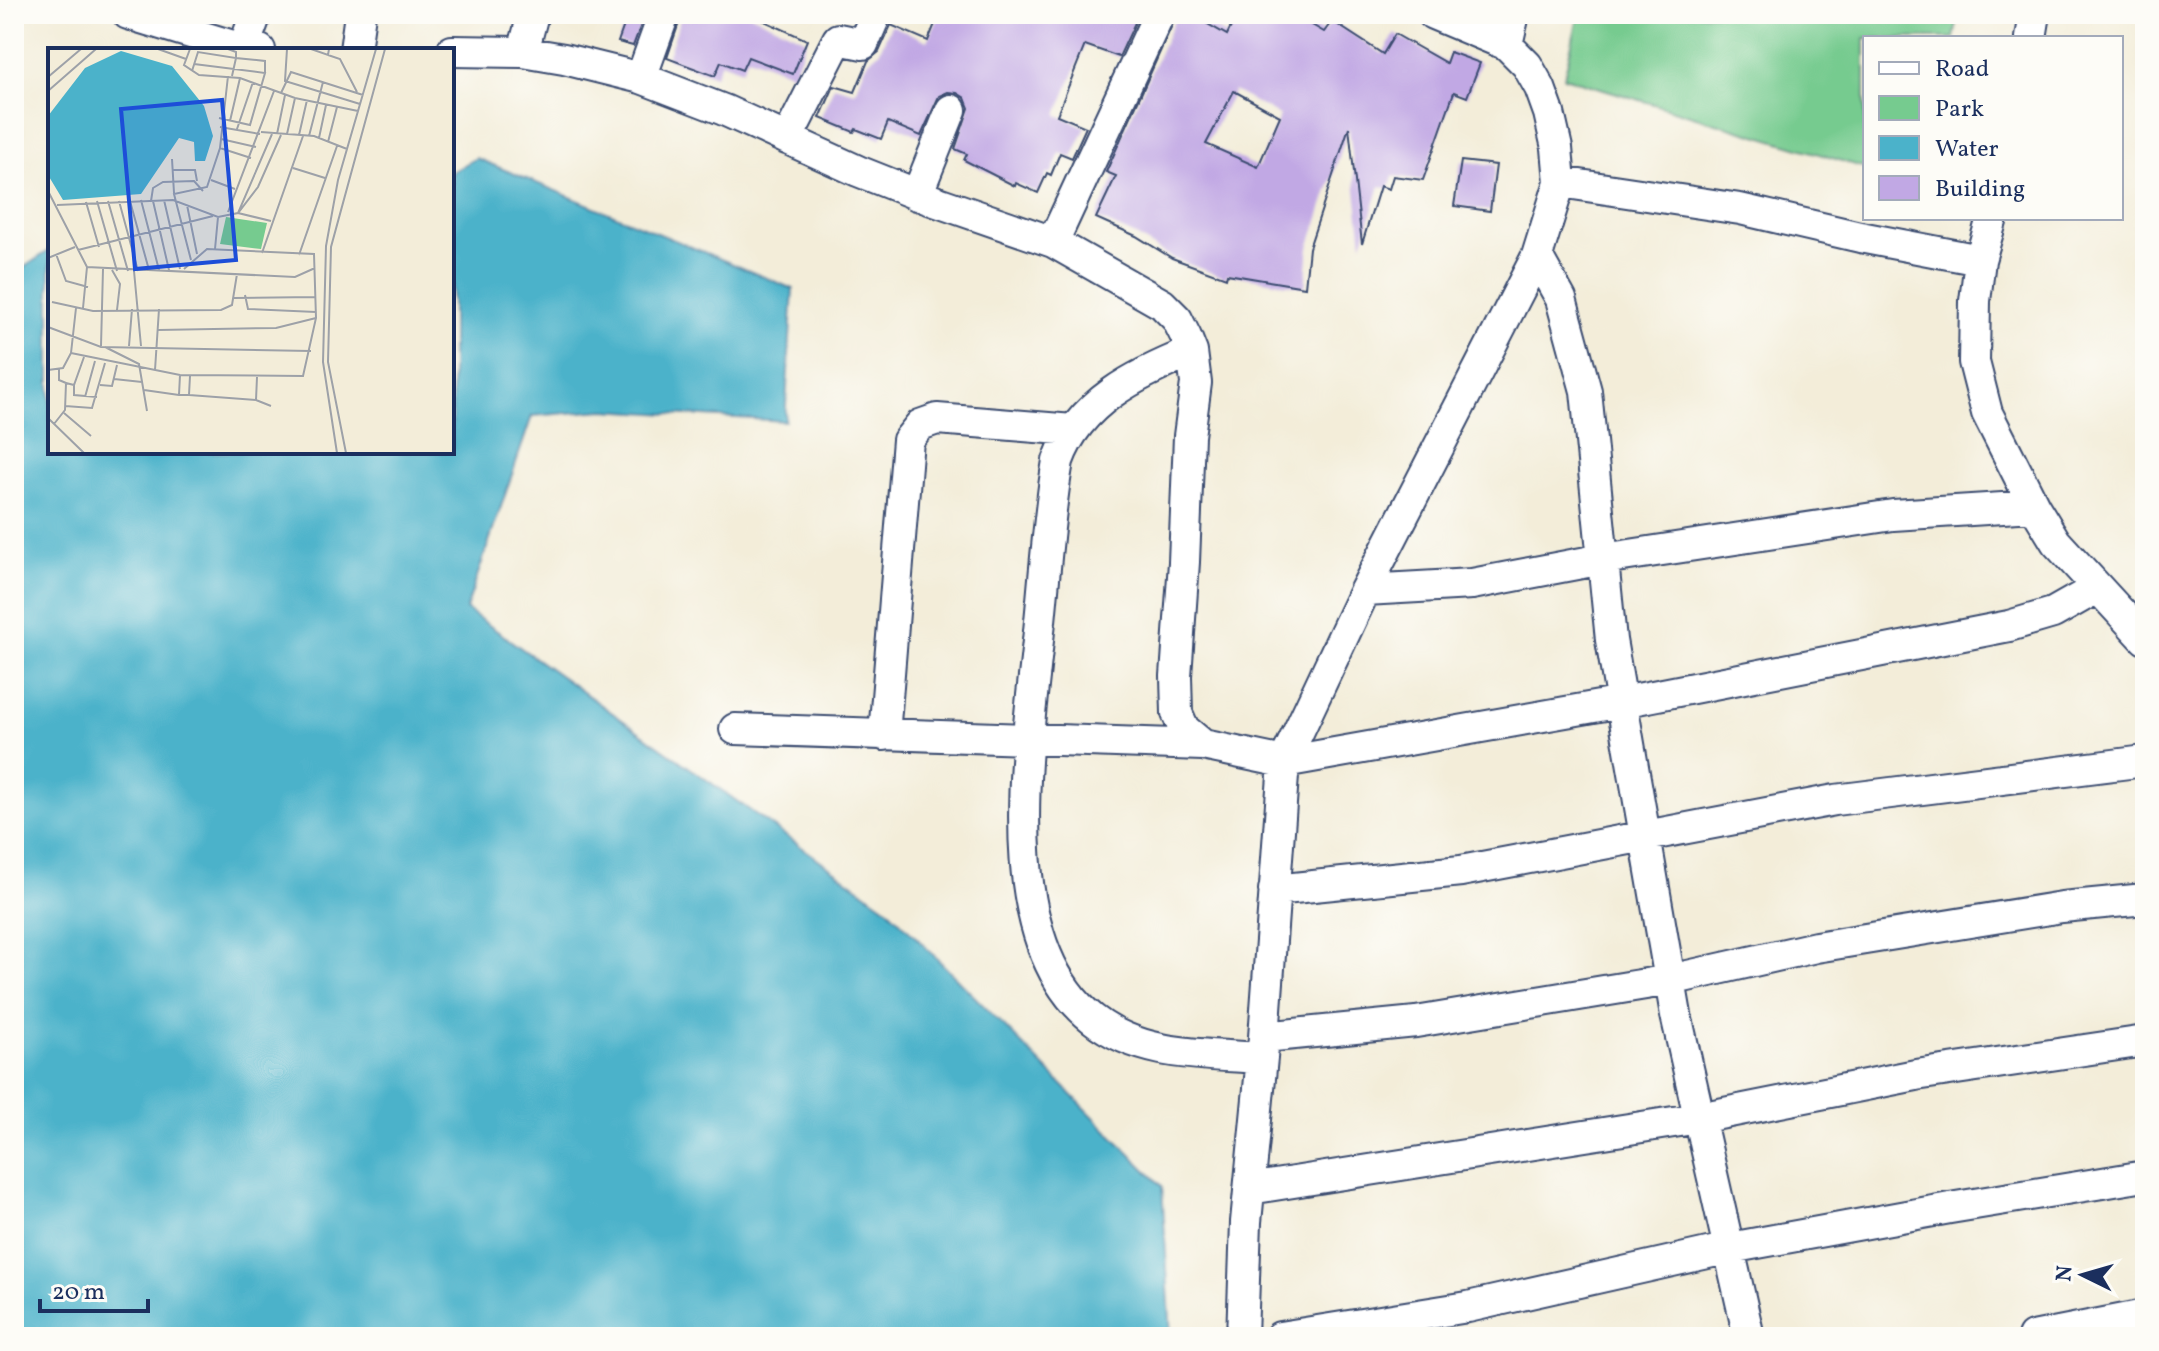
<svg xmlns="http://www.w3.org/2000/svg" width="2159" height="1351" font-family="Vollkorn,serif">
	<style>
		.green { fill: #76cb8f; stroke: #487d76; stroke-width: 2 }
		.water { fill: #4bb2ca; stroke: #337094; stroke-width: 2 }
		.building { fill: #c1a8e4; fill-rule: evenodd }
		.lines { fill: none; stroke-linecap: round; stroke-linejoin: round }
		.minor-casing { stroke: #3b4c70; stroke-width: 34 }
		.minor { stroke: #fff; stroke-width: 30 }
		.inset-road { fill: none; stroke: #9da1a8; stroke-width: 2 }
		.view { fill: #1d4ed8; fill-opacity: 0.15; stroke: #1d4ed8; stroke-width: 4 }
		.inset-edge { fill: none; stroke: #1b2f5e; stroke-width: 4 }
	</style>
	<rect width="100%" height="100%" fill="#fdfcf7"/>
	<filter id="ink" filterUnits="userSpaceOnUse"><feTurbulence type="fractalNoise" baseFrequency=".0125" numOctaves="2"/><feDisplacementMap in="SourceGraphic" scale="16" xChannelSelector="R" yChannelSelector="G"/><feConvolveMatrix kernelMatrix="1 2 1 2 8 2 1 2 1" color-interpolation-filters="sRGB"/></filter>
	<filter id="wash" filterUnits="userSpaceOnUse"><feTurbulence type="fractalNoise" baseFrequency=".006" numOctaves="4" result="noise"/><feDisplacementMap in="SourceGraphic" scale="32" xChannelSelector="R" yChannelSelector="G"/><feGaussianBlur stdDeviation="1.8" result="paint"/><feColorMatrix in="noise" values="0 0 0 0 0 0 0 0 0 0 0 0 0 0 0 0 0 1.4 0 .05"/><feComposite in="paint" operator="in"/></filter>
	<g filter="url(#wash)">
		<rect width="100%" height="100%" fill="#f3edd9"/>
		<path class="green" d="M1579 14H1959L1954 38H1865V168L1564 77Z"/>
		<path class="water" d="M476 158 793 289 785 421 604 410 532 416 466 609 886 907 1162 1186 1171 1337H14V274L50 250V452H452V172Z"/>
		<g id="blocks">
			<path class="building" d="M628 14H645L633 46 618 42Z
				M682 14H749L807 40 793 74 748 57 742 70 721 62 715 76 667 58Z
				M939 14H1139L1119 57 1085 45 1057 115 1086 127 1072 158 1060 153 1051 175 1047 173 1038 193 1016 183 1015 186 964 160 967 154 955 149 969 108 965 98 957 93 948 92 939 96 921 136 888 122 881 139 856 129 854 132 820 118 834 86 855 92 868 61 879 52 891 25 928 41Z
				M1177 14H1190L1227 35 1237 14H1293L1324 32 1332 21 1383 54 1395 34 1446 63 1450 52 1480 63 1467 97 1454 92 1423 180 1393 176 1389 189 1380 186 1362 244 1349 127 1309 248 1305 287 1227 274 1226 278 1172 258 1136 236 1096 218 1116 176 1106 172ZM1234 91 1280 116 1258 167 1206 144Z
				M1461 161 1496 165 1490 211 1454 206Z"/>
		</g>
	</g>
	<g filter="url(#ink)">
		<use href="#blocks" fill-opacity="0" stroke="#3b4c70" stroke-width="2"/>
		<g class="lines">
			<defs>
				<path id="minor" d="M128 14 243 49 260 50
					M2031 38 2035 14
					M1507 45 1514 14
					M243 49 256 14
					M355 50 360 14
					M452 51 523 52 564 59 641 78 724 110 858 171 926 198 1053 242 1162 304 1177 319 1186 337 1192 352 1196 383 1189 436 1184 562 1176 676 1177 713 1184 729 1203 745 1284 762 1622 702 2009 626 2053 613 2097 588
					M523 52 533 14
					M641 78 664 14
					M787 139 838 39 863 44 876 14
					M1560 182 1740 209 1860 237 1980 260
					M917 195 951 110
					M1992 218 1980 260 1975 301 1974 362 1987 413 2034 506 2056 542 2145 639
					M1053 242 1159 14
					M1537 256 1561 299 1586 391 1611 640 1676 1015 1749 1337
					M1192 352C1137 374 1079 402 1058 461 1048 517 1045 575 1039 631 1028 742 993 940 1093 1019 1141 1057 1204 1054 1262 1058
					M1365 590 1472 584 1603 559 1893 515 2034 506
					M735 729 1203 745
					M884 735 908 440 920 425 937 419 1073 430
					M1274 890 1461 871 1835 800 2145 761
					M1264 1037 1416 1022 1670 980 1816 947 2062 907 2145 899
					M1249 1189 1699 1118 1916 1075 2145 1041
					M1242 1337 1246 1222 1264 1037 1284 762 1365 590 1537 256 1560 182 1557 148 1549 113 1540 88 1527 65 1507 45 1433 14
					M1280 1337 1468 1307 1730 1248 1950 1208 2145 1176
					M2033 1337 2145 1315"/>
			</defs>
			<use href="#minor" class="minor-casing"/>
			<use href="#minor" class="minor"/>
		</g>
	</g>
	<g transform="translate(48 48)">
		<rect width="406" height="406" fill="#f3edd9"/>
		<path d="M178 169 219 175 213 201 172 196Z" fill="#76cb8f"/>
		<path d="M73 3 124 18 156 58 165 88 157 113H147L146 94 131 90 93 146 15 152 0 127V68L37 20Z" fill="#4bb2ca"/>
		<path class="inset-road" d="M110 1 138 11M142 1 136 17 151 27 192 30 247 50 310 63M180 1 188 4V10L217 13V25M239 1 237 33 312 56M263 1 280 7 281 1M297 1H322M280 7 292 11 309 44M146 16 217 25 202 77 171 70M144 23 150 4 188 10 184 28M0 29 33 1M0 43 48 1M233 45 243 24 315 47M182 73 192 30M172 79 212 86M189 81 205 34M213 84 266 88 299 101M229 86 237 47M239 86 247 50M251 87 259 52M261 88 275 34M271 90 278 57M173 91 208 99M280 94 289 59M172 100 203 110M124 111 126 145M245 120 277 130M125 122H147L149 133M163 132 187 141M0 143 39 219 247 229 267 220M93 152 111 222M116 152 132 221M49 153 69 223M60 153 80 223M71 153 90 223M82 153 101 222M103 153 105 140 115 134 146 133 155 143M105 153 121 222M38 154 51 199M9 157 125 152 170 169 190 165 210 139 233 87M139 157 149 206M180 164 226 43M223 173 190 165 224 86M167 201 170 169M30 202 165 168M214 205 255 88M8 206 18 233 40 239M251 207 289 98M0 210 27 199M143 212 126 146 159 139 172 100 180 28M64 222 72 236 69 262M86 223 93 298M197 247 200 261 268 264M186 250 268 249M4 254 45 263 173 262 184 257 189 226M35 260 39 219M0 279 53 299 263 303M110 282 228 280 268 270M53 298 55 221M81 298 84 261M57 299 91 316 99 363M23 305 132 327 255 328 268 270 266 206 159 201 136 221M0 322 15 320 23 305 28 260M107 322 111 261M132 327 131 347H141L142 328M209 329 208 352 223 358M66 331 94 334M18 335 26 337 36 309M26 337V347L49 349M52 337 64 338 69 317M96 342 131 347M141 347 208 352M37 349 47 313M17 358 44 360 57 315M16 365 43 388M0 370 36 405M6 376 17 362 18 335 11 332V321M289 405 275 314 278 198 290 132 328 1M298 405 280 314 283 199 337 1"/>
		<path class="view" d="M174 52 188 212 87 221 73 61Z"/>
		<rect width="406" height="406" class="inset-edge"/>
	</g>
	<rect width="2159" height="1351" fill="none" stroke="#fdfcf7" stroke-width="48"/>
	<rect x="1863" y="36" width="260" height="184" fill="#fdfcf7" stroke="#a3aaba" stroke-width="2"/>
	<rect x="1879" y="62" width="40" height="12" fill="#ffffff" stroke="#a3aaba" stroke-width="2"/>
	<text x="1935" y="76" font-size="24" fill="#1b2f5e">Road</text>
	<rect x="1879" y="96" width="40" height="24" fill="#76cb8f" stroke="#a3aaba" stroke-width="2"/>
	<text x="1935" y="116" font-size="24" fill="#1b2f5e">Park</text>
	<rect x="1879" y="136" width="40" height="24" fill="#4bb2ca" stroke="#a3aaba" stroke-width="2"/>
	<text x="1935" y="156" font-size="24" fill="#1b2f5e">Water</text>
	<rect x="1879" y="176" width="40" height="24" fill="#c1a8e4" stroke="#a3aaba" stroke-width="2"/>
	<text x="1935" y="196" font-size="24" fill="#1b2f5e">Building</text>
	<g transform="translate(2083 1275) rotate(275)" stroke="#fdfcf7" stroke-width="6" paint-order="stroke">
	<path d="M0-6L14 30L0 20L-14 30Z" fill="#1b2f5e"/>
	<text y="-12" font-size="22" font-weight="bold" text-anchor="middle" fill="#1b2f5e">N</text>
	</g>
	<path d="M40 1299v12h108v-12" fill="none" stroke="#1b2f5e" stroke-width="4"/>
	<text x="52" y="1299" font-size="24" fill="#1b2f5e" stroke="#fdfcf7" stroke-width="6" paint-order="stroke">20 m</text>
</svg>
